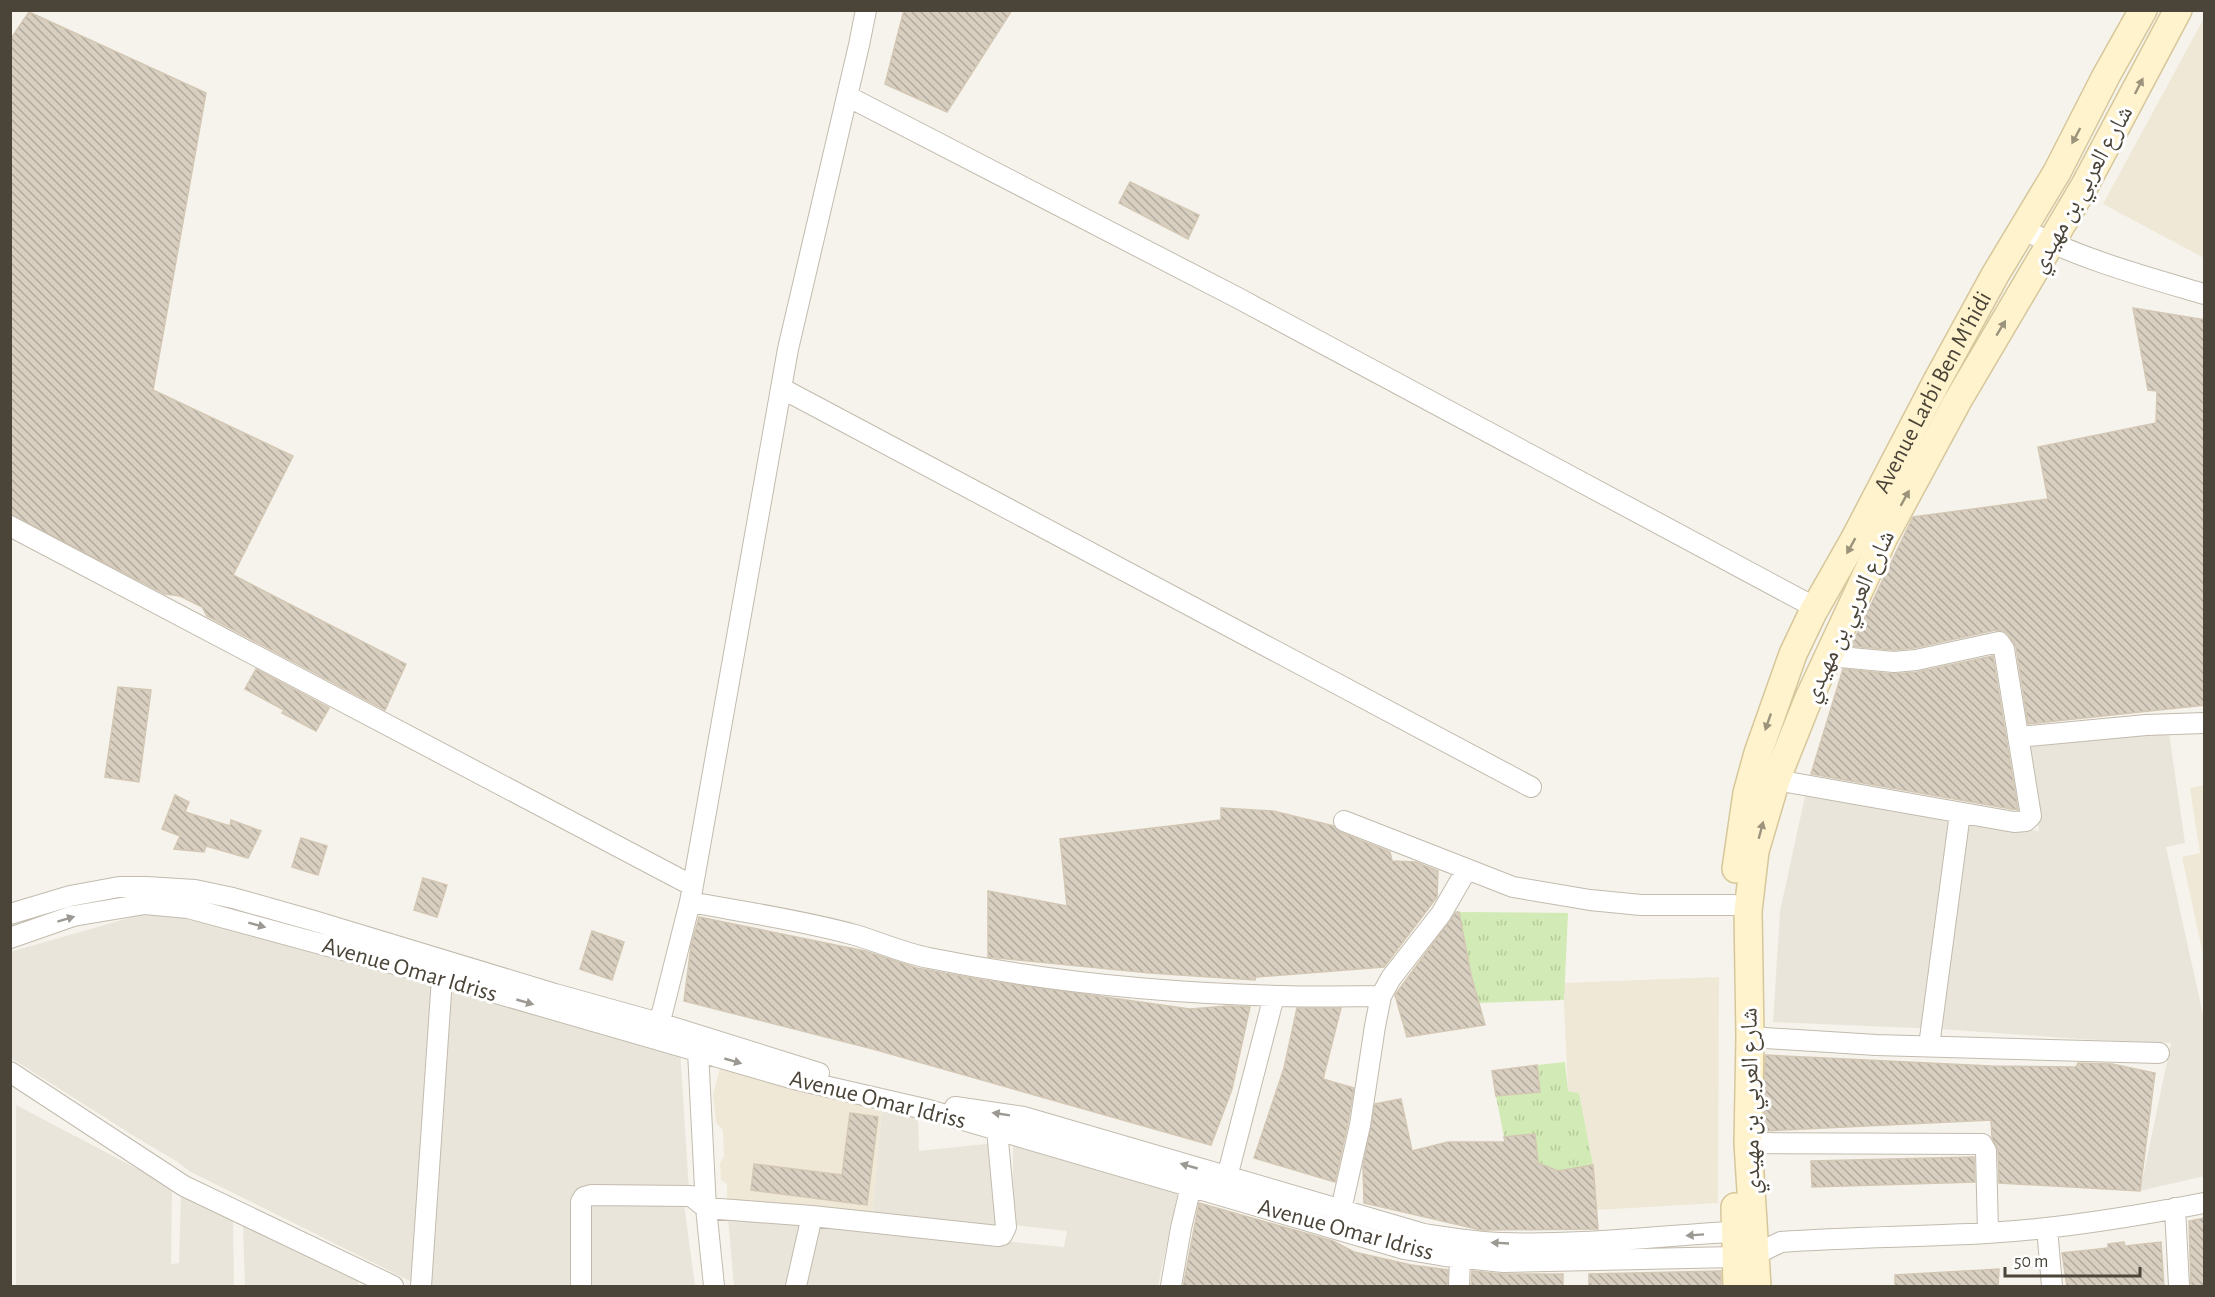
<svg xmlns="http://www.w3.org/2000/svg" width="2215" height="1297" font-family="'Alegreya Sans','Noto Naskh Arabic',sans-serif">
	<style>
		.residential { fill: #eae5da }
		.education { fill: #efe8d6 }
		.park { fill: url(#park-tufts) }
		.building { fill: url(#building-back-hatch); stroke: #d3c7b4; stroke-width: 1.5 }
		.lines { fill: none; stroke-linecap: round; stroke-linejoin: round }
		.minor-casing { stroke: #c2bbae; stroke-width: 22 }
		.secondary-casing { stroke: #d6c79b; stroke-width: 30 }
		.minor { stroke: #fff; stroke-width: 20 }
		.secondary { stroke: #fff3cd; stroke-width: 27 }
		.oneway { fill: #9c937c }
		.oneway2 { fill: #9c9892 }
		.labels { text-anchor: middle; stroke-width: 6; stroke-linejoin: round; paint-order: stroke }
		.street-label { font-size: 24px; fill: #4b4439; stroke: #fff }
	</style>
	<defs>
		<pattern id="park-tufts" width="24" height="20" patternUnits="userSpaceOnUse" patternTransform="scale(1.5)"><rect width="24" height="20" fill="#d2eab5"/><path d="M3 7l-1-3M5 7V3M7 7l1-3M15 17l-1-3M17 17v-4M19 17l1-3" fill="none" stroke="#b6ca9c"/></pattern>
		<pattern id="building-back-hatch" width="6" height="6" patternUnits="userSpaceOnUse" patternTransform="scale(1.5)"><rect width="6" height="6" fill="#d8cfc1"/><path d="M-1 5l2 2M0 0l6 6M5-1l2 2" fill="none" stroke="#b1aa9e"/></pattern>
	</defs>
	<rect width="100%" height="100%" fill="#f6f3ec"/>
	<path class="residential" d="M2169 733 2185 843 2166 847 2204 1019V1176L2140 1191 2171 1043 2080 1039 1940 1029 1773 1022 1780 911 1807 787 1965 820 2039 831 2028 742Z
		M161 912 183 916 435 983 416 1284 189 1171 178 1162 137 1138 11 1058 10 952 136 916Z
		M448 985 680 1048 689 1191 577 1190 576 1286H427Z
		M16 1105 172 1187 171 1264 179 1263 181 1193 233 1219 234 1286H16Z
		M882 1108 918 1118 919 1151 995 1143 1001 1230 872 1216Z
		M1013 1144 1179 1187 1158 1286H803L816 1222 1064 1247 1067 1231 1013 1225Z
		M588 1202 684 1204 695 1286H588Z
		M728 1218 803 1220 791 1286H734Z
		M243 1226 359 1280 358 1286H245Z"/>
	<path class="education" d="M2204 18V258L2103 204Z
		M2204 785V959L2182 857 2200 853 2190 788Z
		M1719 977 1718 1203 1597 1210 1593 1165 1579 1093 1568 1091 1563 983Z
		M721 1064 882 1108 872 1216 727 1201V1184L721 1180 720 1163 724 1156 723 1130 716 1123 713 1095Z"/>
	<path class="park" d="M1459 912 1568 913 1564 1000 1479 1003 1471 975Z
		M1565 1062 1568 1091 1579 1093 1593 1165 1558 1171 1538 1163 1504 1137 1496 1096 1540 1092 1537 1065Z"/>
	<path class="building" d="M904 10H1012L947 112 885 84Z
		M29 12 206 93 153 390 293 456 233 575 406 664 385 710 207 616 202 607 180 596 165 594 10 514V40Z
		M1130 182 1199 215 1188 239 1119 203Z
		M2133 308 2205 320V705L2028 724 2016 647 2009 635 2004 631 1996 630 1914 648 1894 650 1851 646 1913 517 2048 499 2038 447 2156 423 2157 391 2148 390Z
		M1993 656 2018 810 1811 774 1843 669 1893 674 1917 672Z
		M256 669 329 708 316 731 282 713 284 710 245 689Z
		M118 687 151 690 139 782 105 777Z
		M175 795 189 802 185 812 230 826 231 820 261 831 248 858 206 846 204 852 174 849 180 836 162 829Z
		M1221 808 1273 811 1334 826 1340 832 1390 852 1392 861 1416 862 1438 871 1437 897 1384 967 1256 977 1255 980 1150 973 988 957V891L1067 906 1060 839 1221 820Z
		M301 838 327 846 318 875 292 867Z
		M423 878 447 885 437 917 414 910Z
		M1456 912H1459L1471 975 1485 1025 1407 1037 1395 995Z
		M699 917 865 951 917 968 983 980 1190 1009 1228 1006 1250 1007 1232 1089 1211 1145 873 1049 684 1001 691 946Z
		M592 931 624 942 612 980 580 969Z
		M1297 1008H1341L1323 1079 1354 1088 1348 1123 1335 1182 1254 1158 1284 1068Z
		M1765 1055 1991 1066 2076 1067 2078 1063 2112 1064 2155 1073 2140 1191 1999 1183 1998 1151 1992 1138 1991 1120 1764 1131Z
		M1537 1065 1540 1092 1496 1096 1492 1071Z
		M1401 1099 1412 1151 1448 1142H1505L1504 1137 1535 1134 1538 1163 1558 1171 1593 1165 1598 1229 1481 1230 1364 1203 1363 1166 1375 1104Z
		M850 1113 878 1117 867 1205 751 1190 754 1164 842 1175Z
		M1974 1157 1975 1182 1812 1187 1811 1161Z
		M1199 1203 1333 1241 1354 1252 1411 1265 1448 1270 1447 1287H1183Z
		M2205 1218V1287H2191L2189 1221Z
		M2124 1242 2125 1246 2161 1242 2164 1287H2067L2062 1253 2108 1248V1244Z
		M1999 1269 1998 1287H1895V1275Z
		M1472 1271 1502 1274H1563V1287H1471Z
		M1721 1271V1287H1589V1274Z"/>
	<g class="lines">
		<defs>
			<path id="minor" d="M847 96 1238 298 1816 608
				M2023 229C2080 259 2143 276 2204 294
				M781 388 1531 787
				M10 526 691 885
				M2018 737 2146 725 2204 723
				M1776 780 2014 822 2026 821 2031 816 2004 649 1999 642 1916 660 1894 662 1829 656
				M1344 821 1513 887 1590 900 1641 905H1734
				M690 902C744 912 801 920 855 935 879 942 903 953 929 958 1077 988 1230 999 1381 996
				M10 914 70 896 119 887H146L195 890 233 898 311 920 555 994 659 1023 819 1073
				M10 938 73 916 145 904 188 908 413 969 794 1079 929 1110 1404 1249 1445 1256 1503 1262 1735 1257 1754 1255 1781 1242C1849 1237 1918 1237 1987 1233 2060 1229 2132 1217 2204 1203
				M657 1033 690 902 788 349 859 45 866 10
				M1750 1037 1876 1045 2159 1053
				M1929 1046 1960 813
				M698 1051 706 1208 714 1286
				M10 1072 184 1186 393 1286
				M955 1107 1024 1117 1424 1234C1450 1238 1475 1242 1501 1243 1583 1246 1665 1235 1747 1231
				M1748 1143 1982 1144 1986 1151 1988 1233
				M1227 1177 1274 996
				M2175 1208 2179 1286
				M1338 1223 1360 1125 1375 1026 1381 996 1391 978 1441 914 1467 869
				M2047 1228 2052 1286
				M421 1286 442 978
				M581 1286V1202L584 1197 591 1195 691 1196 706 1208 812 1216 998 1236 1002 1235 1006 1227 997 1130
				M796 1286 812 1216
				M1171 1286 1181 1228 1191 1186
				M1459 1286 1460 1258"/>
			<g id="secondary">
				<path id="s1" d="M1736 869 1747 793 1758 753 1793 654 1813 612 1854 540 1937 381 1995 275 2057 172 2106 76 2143 10"/>
				<path d="M1735 1207 1737 1286"/>
				<path d="M1757 1286 1748 1143 1750 1037 1748 911 1755 851 1776 780 1808 700 1884 537 1957 402 2085 185 2178 10"/>
			</g>
		</defs>
		<use href="#minor" class="minor-casing"/>
		<use href="#secondary" class="secondary-casing"/>
		<use href="#minor" class="minor"/>
		<use href="#secondary" class="secondary"/>
	</g>
	<defs><path id="oneway-solid" d="M-6-.8H1V-3.2L6.5 0L1 3.2V.8H-6Z" transform="scale(1.5)"/></defs>
	<g class="oneway">
		<use href="#oneway-solid" transform="translate(2139 86) rotate(-63)"/>
		<use href="#oneway-solid" transform="translate(2076 136) rotate(118)"/>
		<use href="#oneway-solid" transform="translate(2001 328) rotate(-59)"/>
		<use href="#oneway-solid" transform="translate(1905 498) rotate(-61)"/>
		<use href="#oneway-solid" transform="translate(1851 546) rotate(119)"/>
		<use href="#oneway-solid" transform="translate(1768 722) rotate(109)"/>
		<use href="#oneway-solid" transform="translate(1761 830) rotate(-75)"/>
	</g>
	<g class="oneway2">
		<use href="#oneway-solid" transform="translate(66 919) rotate(-17)"/>
		<use href="#oneway-solid" transform="translate(257 925) rotate(15)"/>
		<use href="#oneway-solid" transform="translate(525 1002) rotate(16)"/>
		<use href="#oneway-solid" transform="translate(733 1061) rotate(16)"/>
		<use href="#oneway-solid" transform="translate(1001 1114) rotate(-171)"/>
		<use href="#oneway-solid" transform="translate(1189 1166) rotate(-164)"/>
		<use href="#oneway-solid" transform="translate(1695 1235) rotate(176)"/>
		<use href="#oneway-solid" transform="translate(1500 1243) rotate(-177)"/>
	</g>
	<g class="labels">
		<g class="street-label">
			<text transform="translate(2081 189) rotate(-61)" y="8">شارع العربي بن مهيدي</text>
			<text dy="8" stroke="none"><textPath href="#s1" startOffset="520">Avenue Larbi Ben M'hidi</textPath></text>
			<text transform="translate(1848 616) rotate(-65)" y="8">شارع العربي بن مهيدي</text>
			<text transform="translate(410 969) rotate(16)" y="8">Avenue Omar Idriss</text>
			<text transform="translate(878 1099) rotate(14)" y="8">Avenue Omar Idriss</text>
			<text transform="translate(1750 1101) rotate(-91)" y="8">شارع العربي بن مهيدي</text>
			<text transform="translate(1346 1229) rotate(15)" y="8">Avenue Omar Idriss</text>
		</g>
	</g>
	<rect width="2215" height="1297" fill="none" stroke="#4b4439" stroke-width="24"/>
	<path d="M2005 1267v9h135v-9" fill="none" stroke="#4b4439" stroke-width="3"/>
	<text x="2014" y="1267" font-size="18" fill="#4b4439" stroke="#ffffff" stroke-width="4.5" paint-order="stroke">50 m</text>
</svg>
